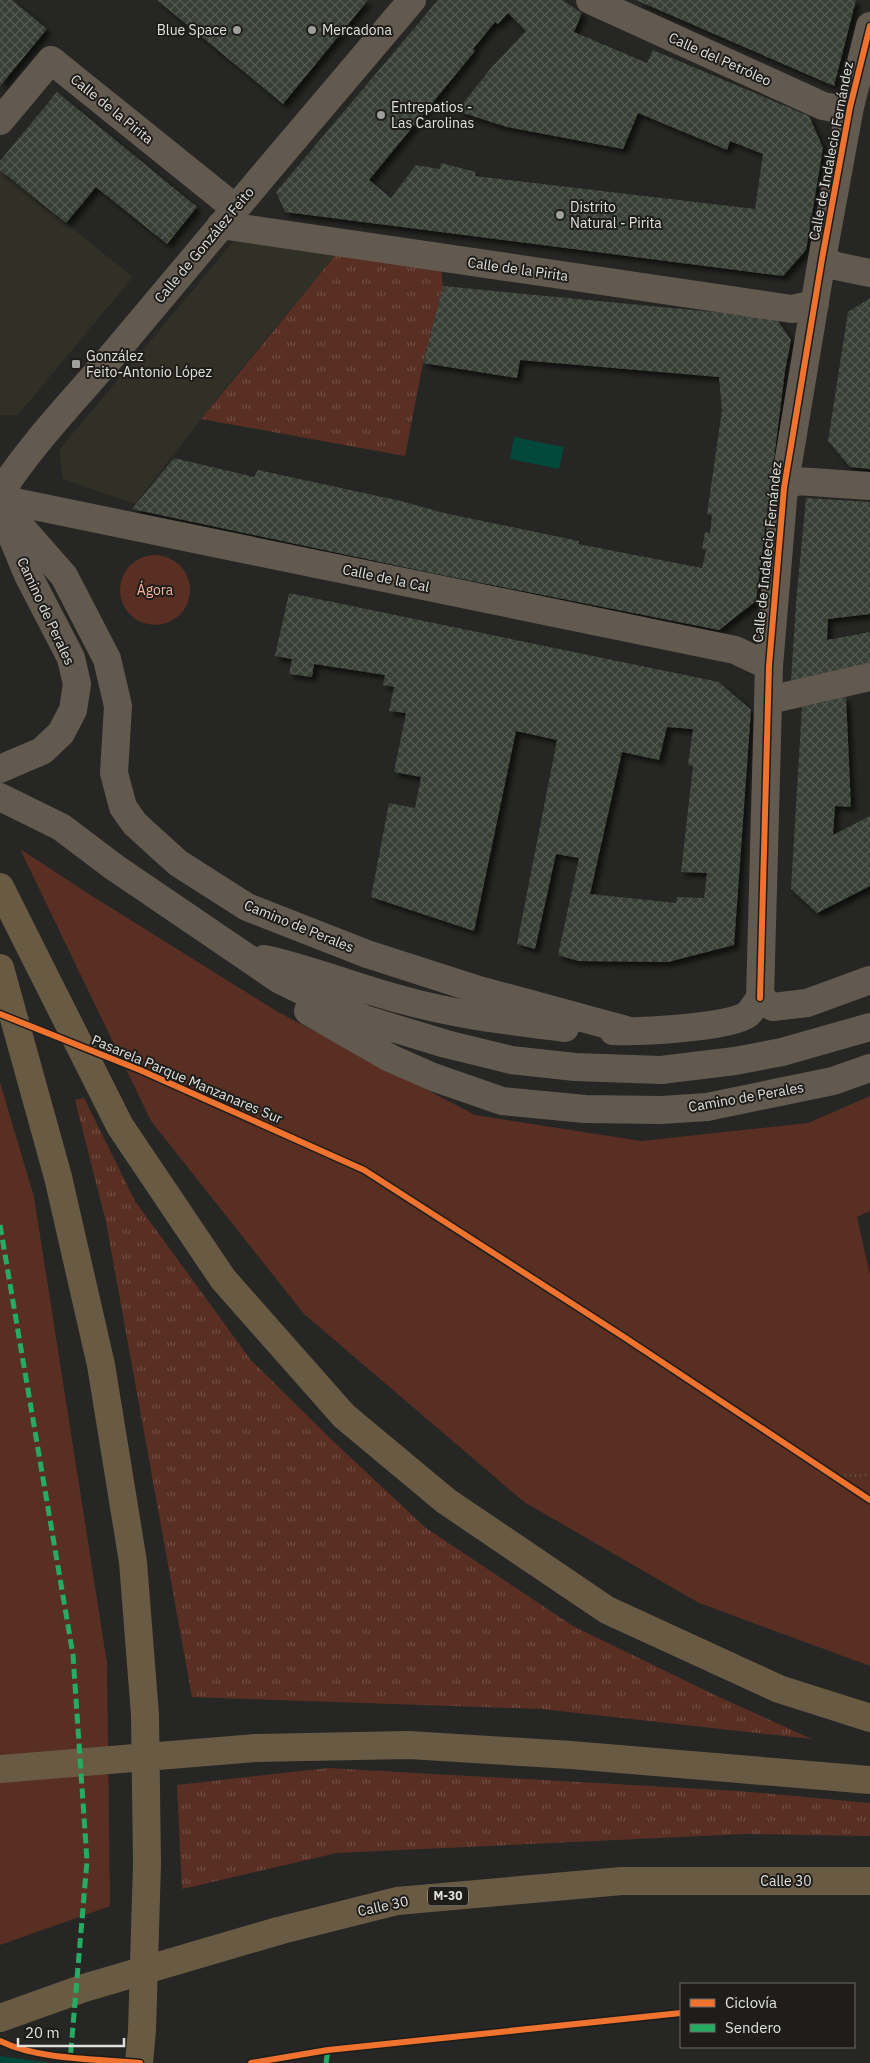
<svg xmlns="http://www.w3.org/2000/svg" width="870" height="2063" font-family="'IBM Plex Sans',sans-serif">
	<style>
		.built { fill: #303027 }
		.grass { fill: url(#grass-tufts) }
		.park { fill: #592f24 }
		.water { fill: #03493b }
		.building { fill: url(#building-cross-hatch); fill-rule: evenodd; filter: url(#shadow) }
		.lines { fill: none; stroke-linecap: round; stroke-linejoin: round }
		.path { stroke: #5b564e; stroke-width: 3; stroke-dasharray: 1 4; stroke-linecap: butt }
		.minor { stroke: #635a4f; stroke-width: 28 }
		.motorway { stroke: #695a44; stroke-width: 28 }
		.motorway-bridge { stroke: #695a44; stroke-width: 28 }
		.quiet { stroke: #26ab63; stroke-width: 5; stroke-dasharray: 10 5; stroke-linecap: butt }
		.cycleway-casing { stroke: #1e1d1a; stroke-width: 9 }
		.cycleway { stroke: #ef722f; stroke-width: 6 }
		.poi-dot { fill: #9f9f9d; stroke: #1e1d1a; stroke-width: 2 }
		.labels { text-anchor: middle; stroke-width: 4; stroke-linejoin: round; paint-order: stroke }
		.shield { fill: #1e1d1a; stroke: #a6a6a3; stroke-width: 1 }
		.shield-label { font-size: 12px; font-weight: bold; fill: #e0e0de }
		.poi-label { font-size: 14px; fill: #e0e0de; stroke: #1e1d1a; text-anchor: start }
		.street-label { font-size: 14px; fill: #e0e0de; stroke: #1e1d1a }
		.park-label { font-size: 14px; fill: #feb09c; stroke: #1e1d1a }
	</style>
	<defs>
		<pattern id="grass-tufts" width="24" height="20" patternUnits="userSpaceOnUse" patternTransform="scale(1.25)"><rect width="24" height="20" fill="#592f24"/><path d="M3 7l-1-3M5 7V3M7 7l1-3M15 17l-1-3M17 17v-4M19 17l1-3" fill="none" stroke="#714d43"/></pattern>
		<pattern id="building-cross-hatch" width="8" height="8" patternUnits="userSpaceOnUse" patternTransform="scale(1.25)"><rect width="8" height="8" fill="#383f35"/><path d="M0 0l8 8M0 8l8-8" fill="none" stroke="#545a52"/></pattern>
		<filter id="shadow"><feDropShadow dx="4.5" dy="4.5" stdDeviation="2.5" flood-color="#0009"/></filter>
	</defs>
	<rect width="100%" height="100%" fill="#262624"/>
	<path class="built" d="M0 170 133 277 18 415H0Z
		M238 236 338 252 226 387 135 504 63 479 59 450Z"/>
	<path class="grass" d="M338 252 441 269 443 286 423 363 405 456 201 419Z
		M84 1098 135 1201 250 1359 334 1442 426 1528 573 1626 719 1697 812 1739 542 1709 192 1697 106 1222 75 1100Z
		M328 1768 739 1791 870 1803V1836L745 1834 337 1853 182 1889 177 1785Z"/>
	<path class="park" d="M120 590a35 35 0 1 1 70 0a35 35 0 1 1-70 0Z
		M20 849 89 894 278 1012 475 1115 641 1141 808 1123 870 1096V1211L857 1217 870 1275V1666L699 1603 524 1502 304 1314 151 1121Z
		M0 1082 34 1197 107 1663 110 1906 0 1945Z"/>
	<path class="water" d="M514 437 564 447 559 469 510 459Z
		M0 2056 51 2063H0Z"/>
	<path class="building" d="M0 0H12L47 29 0 86Z
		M157 0H368L283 104Z
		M438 0H562L582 13 574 32 647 63 653 50 809 116 823 148 806 250 783 276 285 212 276 192ZM508 13 526 31 491 68 457 111 507 127 623 149 638 113 727 150 730 141 763 154 755 209 475 176 476 172 441 163 440 169 416 165 391 198 369 180 475 51 473 49 495 22 498 24Z
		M636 0H856L834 86Z
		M57 92 197 207 167 244 96 187 66 223 0 170V161Z
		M443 286 776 318 791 340 785 371 756 601 719 630 432 573 132 509 174 458 254 477 258 470 401 501 444 513 579 541 578 544 702 568 706 550 702 549 705 532 710 533 712 515 707 514 722 410 719 377 520 360 517 378 423 363Z
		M870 298V469L850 467 828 441 848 312Z
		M806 498 870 502V614L828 619 827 640 870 632V663L791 681 796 603Z
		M289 593 719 682 751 710 734 945 668 962 578 961 558 955 579 858 556 854 535 949 517 944 557 740 516 731 474 931 371 897 389 803 415 808 421 777 394 772 406 713 389 711 394 687 383 685 385 675 314 664 312 677 289 674 292 659 275 656ZM667 727 693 729 688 765 693 766 681 872 707 873 704 898 677 897 676 903 590 894 622 752 659 760Z
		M846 697 851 807 835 806 833 835 870 816V886L817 913 791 889 802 707Z"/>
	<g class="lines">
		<path class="path" d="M835 1476 870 1475"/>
		<path class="minor" d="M590 0 823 106 839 109 850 107
			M0 121 51 60 235 208
			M221 225 792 309 815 304
			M822 259 836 266 870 273
			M784 488 797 481 870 486
			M0 493C36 437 85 389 127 338 221 225 317 112 412 0
			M0 499 735 650 769 666
			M0 503 64 576 107 659 118 706 114 773 123 807 135 824 178 863 247 907 367 954 479 990 630 1031
			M769 700 870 677
			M0 769 42 751 61 733 73 710 77 684 71 658 28 575 5 520
			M0 797 61 827 114 867 280 980 327 1003 367 1020 446 1044 511 1060 575 1067 661 1070 735 1061 782 1052 870 1027
			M264 959C311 969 356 988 403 1000 456 1015 510 1021 565 1028
			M760 998 769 666 784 488 822 259 850 107 870 26
			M760 998 773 1007 807 1003 870 980
			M308 1011 390 1058 433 1077 502 1101 585 1109 661 1110 707 1107 833 1081 870 1068
			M613 1031C637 1032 731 1028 748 1014 752 1010 756 1003 760 998"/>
		<path class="motorway" d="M0 887 120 1126 223 1279 344 1416 446 1501 607 1610 779 1689 870 1718
			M0 968 58 1177 101 1365 133 1562 145 1715 147 1864 142 2030 139 2063
			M256 1748 409 1745 571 1755 870 1780
			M278 1931 397 1901 622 1881H870"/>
		<path class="motorway-bridge" d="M0 1769 256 1748
			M0 2018 84 1988 278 1931"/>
		<path class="quiet" d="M0 1225 73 1655 87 1861 70 2061
			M326 2063 328 2050"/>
		<defs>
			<path id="cycleway" d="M760 998 769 666 784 488 822 259 850 107 870 26
				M0 1014 140 1070 364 1170 624 1337 870 1500
				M0 2041C38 2060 98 2059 140 2063
				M251 2063 328 2050 681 2013"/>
		</defs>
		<use href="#cycleway" class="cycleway-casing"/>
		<use href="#cycleway" class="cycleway"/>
	</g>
	<g class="poi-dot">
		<circle cx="237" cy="30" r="5"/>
		<circle cx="312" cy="30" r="5"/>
		<circle cx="381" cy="115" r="5"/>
		<circle cx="560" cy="215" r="5"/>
		<rect x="71" y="359" width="10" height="10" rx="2.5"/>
	</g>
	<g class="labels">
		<rect class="shield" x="428" y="1886.5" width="40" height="19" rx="4"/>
		<g class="shield-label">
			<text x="448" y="1900">M-30</text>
		</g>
		<g class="poi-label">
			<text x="227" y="35" text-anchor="end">Blue Space</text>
			<text x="322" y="35">Mercadona</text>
			<text x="391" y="112">Entrepatios -<tspan x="391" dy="16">Las Carolinas</tspan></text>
			<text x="570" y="212">Distrito<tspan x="570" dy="16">Natural - Pirita</tspan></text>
			<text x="86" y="361">González<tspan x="86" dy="16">Feito-Antonio López</tspan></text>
		</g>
		<g class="street-label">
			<text transform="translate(720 59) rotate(24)" y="5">Calle del Petróleo</text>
			<text transform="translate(112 109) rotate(39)" y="5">Calle de la Pirita</text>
			<text transform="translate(831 151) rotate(-79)" y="5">Calle de Indalecio Fernández</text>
			<text transform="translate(204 245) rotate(-50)" y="5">Calle de González Feito</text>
			<text transform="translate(518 269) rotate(8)" y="5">Calle de la Pirita</text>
			<text transform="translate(767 552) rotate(-84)" y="5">Calle de Indalecio Fernández</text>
			<text transform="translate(386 578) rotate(12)" y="5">Calle de la Cal</text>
			<text transform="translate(46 611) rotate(65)" y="5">Camino de Perales</text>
			<text transform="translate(299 926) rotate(22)" y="5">Camino de Perales</text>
			<text transform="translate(187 1079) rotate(23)" y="5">Pasarela Parque Manzanares Sur</text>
			<text transform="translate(746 1097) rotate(-10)" y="5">Camino de Perales</text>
			<text x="786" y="1886">Calle 30</text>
			<text transform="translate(383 1906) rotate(-12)" y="5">Calle 30</text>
		</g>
		<g class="park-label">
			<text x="155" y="595">Ágora</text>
		</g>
	</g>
	<rect x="680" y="1983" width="175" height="65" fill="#1e1d1a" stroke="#6c6b68"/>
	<rect x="690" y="1999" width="25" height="8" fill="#ef722f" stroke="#6c6b68"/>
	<text x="725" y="2008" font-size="15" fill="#e0e0de">Ciclovía</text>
	<rect x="690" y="2024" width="25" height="8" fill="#26ab63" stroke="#6c6b68"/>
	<text x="725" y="2033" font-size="15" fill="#e0e0de">Sendero</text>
	<path d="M18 2038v8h106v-8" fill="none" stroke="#e0e0de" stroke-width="2.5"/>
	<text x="25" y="2038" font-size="15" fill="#e0e0de" stroke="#1e1d1a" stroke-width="4" paint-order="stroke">20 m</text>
</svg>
